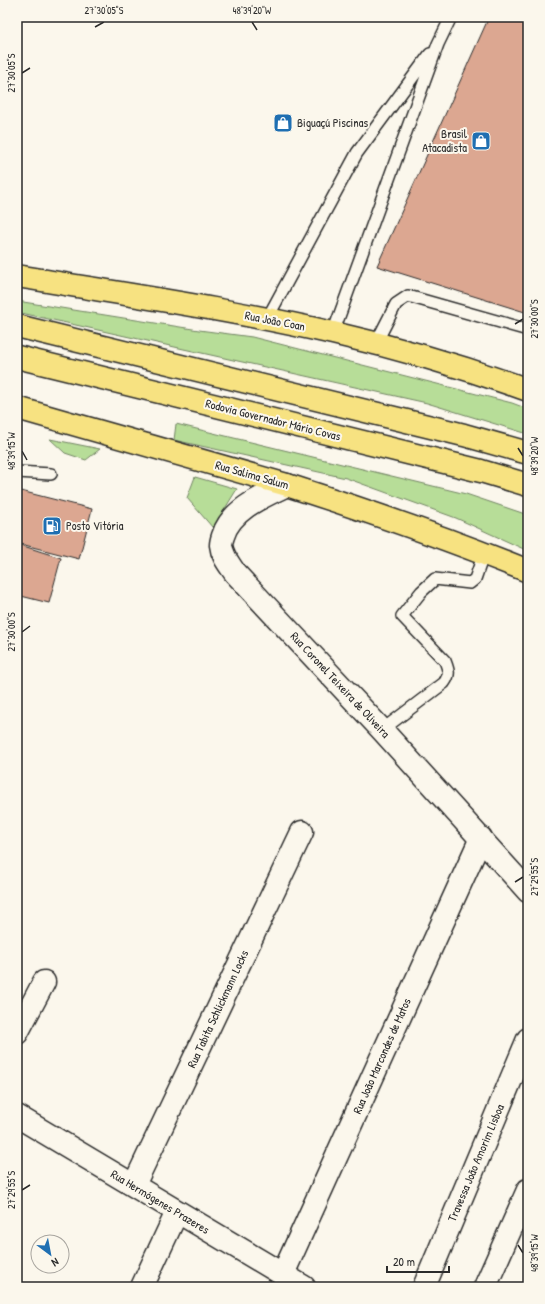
<svg xmlns="http://www.w3.org/2000/svg" width="545" height="1304" font-family="'Patrick Hand',sans-serif">
	<style>
		.green { fill: #b7dd98; stroke: #718462 }
		.building { fill: #dca791; stroke: #2b2b2b }
		.lines { fill: none; stroke-linecap: round; stroke-linejoin: round }
		.service-casing { stroke: #2b2b2b; stroke-width: 14 }
		.minor-casing { stroke: #2b2b2b; stroke-width: 25 }
		.tertiary-casing { stroke: #2b2b2b; stroke-width: 25 }
		.primary-casing { stroke: #2b2b2b; stroke-width: 25 }
		.motorway-casing { stroke: #2b2b2b; stroke-width: 25 }
		.service { stroke: #fbf7ec; stroke-width: 11 }
		.minor { stroke: #fbf7ec; stroke-width: 22 }
		.tertiary { stroke: #fbf7ec; stroke-width: 22 }
		.primary { stroke: #f7e281; stroke-width: 22 }
		.motorway { stroke: #f7e281; stroke-width: 22 }
		.ticks { fill: none; stroke: #2b2b2b; stroke-width: 1.5 }
		.labels { text-anchor: middle; stroke-width: 4; stroke-linejoin: round; paint-order: stroke }
		.poi-label { font-size: 12px; fill: #2b2b2b; stroke: #fbf7ec; text-anchor: start }
		.street-label { font-size: 12px; fill: #2b2b2b; stroke: #fbf7ec }
		.neatline { fill: none; stroke: #2b2b2b; stroke-width: 1.5 }
		.ticks-label { font-size: 10px; text-anchor: middle; fill: #2b2b2b }
	</style>
	<rect width="100%" height="100%" fill="#fbf7ec"/>
	<filter id="ink" filterUnits="userSpaceOnUse"><feTurbulence type="fractalNoise" baseFrequency=".025" numOctaves="2"/><feDisplacementMap in="SourceGraphic" scale="8" xChannelSelector="R" yChannelSelector="G"/><feConvolveMatrix kernelMatrix="1 2 1 2 8 2 1 2 1" color-interpolation-filters="sRGB"/></filter>
	<g filter="url(#ink)">
		<path class="green" d="M17 301 199 330 252 337 512 403 528 409V434L427 403 17 312Z
			M176 424 466 494 528 515V551L456 518 346 478 174 440Z
			M50 439 100 449 86 460 65 453Z
			M195 477 237 489 213 528 187 498Z"/>
		<path class="building" d="M489 17H528V313L377 266Z
			M17 490 92 509 79 559 17 543Z
			M17 544 61 558 49 603 17 595 19 570 17 569Z
			M252 1282 261 1287H249Z"/>
		<g class="lines">
			<defs>
				<path id="service" d="M267 319 357 153 430 54
					M333 333 438 44 451 17
					M376 343 396 304 408 296 528 330
					M17 472 51 474
					M382 730 444 683C450 675 449 671 445 661L402 616 421 592 435 579 470 583 475 579 484 553"/>
				<path id="minor" d="M17 1033 44 982
					M134 1185 302 832
					M283 1274 481 838
					M142 1287 177 1212
					M424 1287 528 1039
					M485 1287 528 1190"/>
				<path id="tertiary" d="M287 485C264 496 231 509 223 536 222 539 221 542 221 545 222 556 229 564 235 573L382 730 528 891
					M17 1116 304 1287"/>
				<path id="primary" d="M17 276C122 294 229 309 333 333 399 348 464 367 528 390
					M17 408 287 485C368 511 449 539 528 571"/>
				<path id="motorway" d="M17 326 464 435 528 453
					M17 357 481 471 528 485"/>
			</defs>
			<use href="#service" class="service-casing"/>
			<use href="#minor" class="minor-casing"/>
			<use href="#tertiary" class="tertiary-casing"/>
			<use href="#primary" class="primary-casing"/>
			<use href="#motorway" class="motorway-casing"/>
			<use href="#service" class="service"/>
			<use href="#minor" class="minor"/>
			<use href="#tertiary" class="tertiary"/>
			<use href="#primary" class="primary"/>
			<use href="#motorway" class="motorway"/>
		</g>
	</g>
	<path class="ticks" d="M252 22 257 30M95 27 104 22M22 73 30 68M515 324 523 319M518 448 523 456M22 451 27 460M22 632 30 626M515 882 523 877M22 1190 30 1185M518 1245 523 1253"/>
	<defs>
		<symbol id="shop-square" viewBox="-11 -11 22 22"><rect x="-9" y="-9" width="18" height="18" rx="4" fill="#1f6fb2" stroke="#fbf7ec"/><path d="M-5-2.5h2.3a2.7 3.5 0 0 1 5.4 0H5L5.5 6h-11ZM-1.5-2.5h3a1.5 2.3 0 0 0-3 0Z" fill="#fff"/></symbol>
		<symbol id="fuel-square" viewBox="-11 -11 22 22"><rect x="-9" y="-9" width="18" height="18" rx="4" fill="#1f6fb2" stroke="#fbf7ec"/><path d="M-5.5-6h7V0h2V4h1.3V-2.5L3-4.5l.8-.8L6-3V5H2.5V1h-1V6h-7ZM-4.2-4.7v3.2H.2V-4.7Z" fill="#fff"/></symbol>
	</defs>
	<g fill-rule="evenodd">
		<use href="#shop-square" x="272" y="112" width="22" height="22"/>
		<use href="#shop-square" x="470" y="130" width="22" height="22"/>
		<use href="#fuel-square" x="41" y="515" width="22" height="22"/>
	</g>
	<g class="labels">
		<g class="poi-label">
			<text x="297" y="127">Biguaçú Piscinas</text>
			<text x="467" y="138" text-anchor="end">Brasil<tspan x="467" dy="14">Atacadista</tspan></text>
			<text x="66" y="530">Posto Vitória</text>
		</g>
		<g class="street-label">
			<text transform="translate(275 321) rotate(11)" y="4">Rua João Coan</text>
			<text transform="translate(273 420) rotate(14)" y="4">Rodovia Governador Mário Covas</text>
			<text transform="translate(252 475) rotate(16)" y="4">Rua Salima Salum</text>
			<text transform="translate(340 685) rotate(47)" y="4">Rua Coronel Teixeira de Oliveira</text>
			<text transform="translate(218 1009) rotate(-65)" y="4">Rua Tabita Schlickmann Locks</text>
			<text transform="translate(382 1056) rotate(-66)" y="4">Rua João Marcondes de Matos</text>
			<text transform="translate(476 1163) rotate(-67)" y="4">Travessa João Amorim Lisboa</text>
			<text transform="translate(160 1202) rotate(31)" y="4">Rua Hermógenes Prazeres</text>
		</g>
	</g>
	<rect width="545" height="1304" fill="none" stroke="#fbf7ec" stroke-width="44"/>
	<g transform="translate(50 1254) rotate(148)"><circle r="19" fill="#fbf7ec" stroke="#a8a59f"/>
	<path d="M0-3L7 15L0 10L-7 15Z" fill="#1f6fb2"/>
	<text y="-6" font-size="11" font-weight="bold" text-anchor="middle" fill="#2b2b2b">N</text>
	</g>
	<path d="M387 1266v6h62v-6" fill="none" stroke="#2b2b2b" stroke-width="2"/>
	<text x="393" y="1266" font-size="12" fill="#2b2b2b" stroke="#fbf7ec" stroke-width="3" paint-order="stroke">20 m</text>
	<rect x="22" y="22" width="501" height="1260" class="neatline"/>
	<g class="ticks-label">
		<text x="104" y="14">27°30'05"S</text>
		<text x="252" y="14">48°39'20"W</text>
		<text transform="translate(11 73) rotate(-90)" y="4">27°30'05"S</text>
		<text transform="translate(534 319) rotate(-90)" y="4">27°30'00"S</text>
		<text transform="translate(11 451) rotate(-90)" y="4">48°39'15"W</text>
		<text transform="translate(534 456) rotate(-90)" y="4">48°39'20"W</text>
		<text transform="translate(11 632) rotate(-90)" y="4">27°30'00"S</text>
		<text transform="translate(534 877) rotate(-90)" y="4">27°29'55"S</text>
		<text transform="translate(11 1190) rotate(-90)" y="4">27°29'55"S</text>
		<text transform="translate(534 1253) rotate(-90)" y="4">48°39'15"W</text>
	</g>
</svg>
